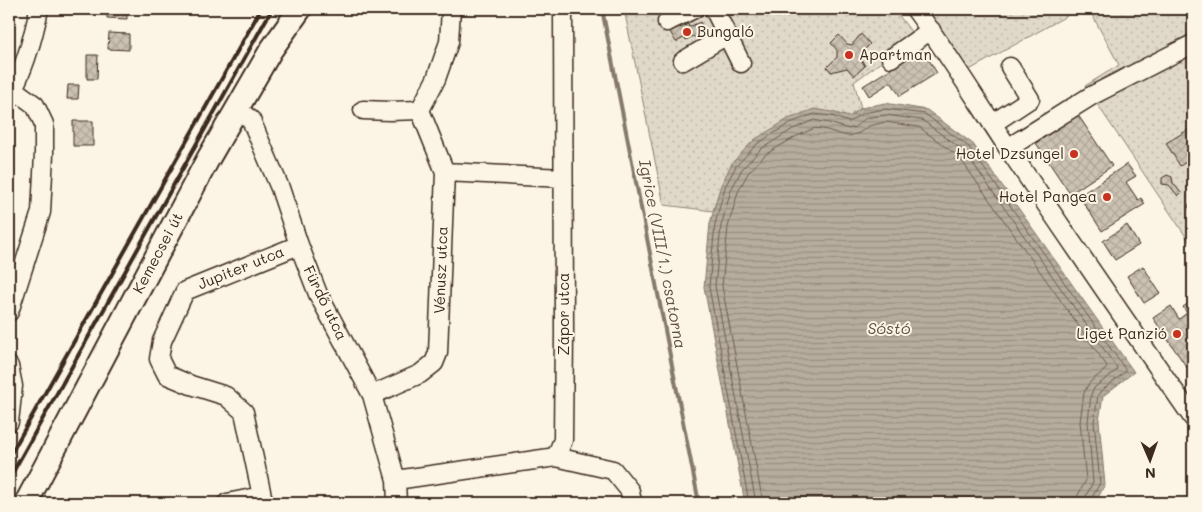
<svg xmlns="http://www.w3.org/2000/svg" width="1202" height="512" font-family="Mali,sans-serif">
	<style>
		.grass { fill: url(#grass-dots); stroke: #8e8173 }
		.water { fill: url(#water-rules); stroke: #85796b }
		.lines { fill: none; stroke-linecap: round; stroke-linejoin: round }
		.shore { stroke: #6d5e51; stroke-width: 1 }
		.stream { stroke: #85796b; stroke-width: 4 }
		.building { fill: url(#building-cross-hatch); stroke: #3b2a1e }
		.minor-casing { stroke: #3b2a1e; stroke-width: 21 }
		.major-casing { stroke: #3b2a1e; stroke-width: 26 }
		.minor { stroke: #fcf5e5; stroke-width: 18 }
		.major { stroke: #fcf5e5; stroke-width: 22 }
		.rail { stroke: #3b2a1e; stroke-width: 4 }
		.poi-dot { fill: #c8321e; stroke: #fcf5e5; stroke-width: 2 }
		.labels { text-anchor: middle; stroke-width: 4; stroke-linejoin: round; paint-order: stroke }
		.poi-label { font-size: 15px; fill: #3b2a1e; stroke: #fcf5e5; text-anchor: end }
		.street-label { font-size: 15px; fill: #3b2a1e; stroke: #fcf5e5 }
		.water-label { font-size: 16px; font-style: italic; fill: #605144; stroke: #fcf5e5 }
	</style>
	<defs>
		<pattern id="grass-dots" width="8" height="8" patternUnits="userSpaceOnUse" patternTransform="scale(1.25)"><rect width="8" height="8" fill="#e0d8c8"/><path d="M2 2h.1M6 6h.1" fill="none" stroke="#c1baab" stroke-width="1.8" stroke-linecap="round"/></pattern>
		<pattern id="water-rules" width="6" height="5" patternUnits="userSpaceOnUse" patternTransform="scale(1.25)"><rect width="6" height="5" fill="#b7ad9e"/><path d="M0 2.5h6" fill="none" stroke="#968d80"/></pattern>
		<pattern id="building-cross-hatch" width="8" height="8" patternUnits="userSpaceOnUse" patternTransform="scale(1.25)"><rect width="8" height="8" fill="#ccc2b3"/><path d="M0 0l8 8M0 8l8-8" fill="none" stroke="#b0a79a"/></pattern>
	</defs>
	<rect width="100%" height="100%" fill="#fcf5e5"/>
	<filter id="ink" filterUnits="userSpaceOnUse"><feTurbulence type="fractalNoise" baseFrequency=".02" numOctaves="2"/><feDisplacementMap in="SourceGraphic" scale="10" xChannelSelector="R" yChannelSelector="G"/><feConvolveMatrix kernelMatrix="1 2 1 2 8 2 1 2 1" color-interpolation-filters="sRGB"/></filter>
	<g filter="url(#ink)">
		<path class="grass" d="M624 9H894L915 37 854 82 861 108 849 118 832 112 721 185 713 211 664 205Z
			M921 9H1079L964 73Z
			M1089 9H1193V247L1085 86 1119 65Z"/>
		<path class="water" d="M885 103 927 110 973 144 1134 372 1103 396 1099 421 1105 485 1095 503H745L704 287 710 223 721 185 732 163 754 140 788 119 814 109 832 112 849 117 861 108Z"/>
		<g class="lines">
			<path class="shore" d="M749 503 709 287 715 224 725 187 736 166 757 144 790 123 814 114 831 116 849 122 863 113 885 109 925 114 969 147 1125 369V372L1100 392 1098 395 1094 422 1100 483 1091 499V503
				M756 503 715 286 721 226 731 190 742 169 761 149 793 129 814 120 829 123 849 129 855 127 866 118 885 115 922 120 964 151 1117 368 1116 371 1095 387 1091 394 1088 422 1093 482 1085 498 1084 503
				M763 503 722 286 728 227 738 192 748 173 766 154 797 136 815 128 827 130 843 135 849 136 859 133 869 126 885 122 919 127 959 157 1107 366 1106 369 1089 383 1084 393 1080 422 1086 480 1078 495 1077 503"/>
			<path class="stream" d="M602 9 699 503"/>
		</g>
		<path class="building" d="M107 9H127V19L107 18Z
			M700 22 706 33 695 38 693 36 686 40 684 38 676 42 669 30 679 26 681 28 688 24 689 27Z
			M109 33 129 34V50L108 49Z
			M861 34 870 44 861 53V59L865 66 854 76 847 68 831 72 827 67 837 57V50L831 43 839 35 847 44 852 45Z
			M922 49 937 73 900 96 891 82 869 96 863 86Z
			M87 55H98L97 79H87Z
			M68 85H79L78 99H67Z
			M1078 115 1112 166 1070 194 1036 143Z
			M73 121H93V146H73Z
			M1193 127V174L1186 162 1180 166 1166 143Z
			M1127 164 1136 176 1126 182 1138 200 1141 198 1145 204 1102 231 1079 196Z
			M1167 175 1172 177 1173 183 1181 193 1178 196 1169 185 1162 184V178Z
			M1191 201H1193V211H1191L1188 206Z
			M1127 225 1139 245 1115 260 1103 241Z
			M1143 266 1160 293 1144 303 1127 276Z
			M1192 301 1193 303V324L1186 329 1193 339V366L1188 369 1153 318 1171 306 1179 319 1187 313 1183 307Z"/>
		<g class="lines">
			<defs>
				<path id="minor" d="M714 9 741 63
					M915 9C950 56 980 106 1012 154 1072 243 1132 330 1193 418
					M667 22 694 9
					M891 58 931 30
					M683 61 727 35
					M9 96C25 69 33 39 39 9
					M237 110 246 116 251 120 280 188 299 245 318 294 372 395 396 480 397 503
					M363 110 390 111 420 110 436 79 449 42 451 9
					M992 124 1030 99 1010 67
					M1008 148 1091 96 1169 56 1193 44
					M445 172 563 178
					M9 312 41 212 44 154V124L35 105 13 89
					M9 366 13 386 9 422
					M372 395 420 374 434 363 438 353 445 172 420 110
					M556 457 563 440 564 332 563 9
					M396 480 556 457 613 470 630 491 632 503
					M227 503 262 496
					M265 503 262 496 244 412 226 396 191 385 167 375 159 359 162 341 185 291 299 245"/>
				<path id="major" d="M26 503 208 159 271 50 300 9"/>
			</defs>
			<use href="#minor" class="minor-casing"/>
			<use href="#major" class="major-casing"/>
			<use href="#minor" class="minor"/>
			<use href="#major" class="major"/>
			<path class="rail" d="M9 457 261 9
				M9 479 272 9"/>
		</g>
	</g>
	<g class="poi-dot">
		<circle cx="687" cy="32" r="5"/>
		<circle cx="849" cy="55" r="5"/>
		<circle cx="1074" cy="154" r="5"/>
		<circle cx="1107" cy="197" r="5"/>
		<circle cx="1177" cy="334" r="5"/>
	</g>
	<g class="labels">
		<g class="poi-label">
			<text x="697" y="37" text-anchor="start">Bungaló</text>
			<text x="859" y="60" text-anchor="start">Apartman</text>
			<text x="1064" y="159">Hotel Dzsungel</text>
			<text x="1097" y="202">Hotel Pangea</text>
			<text x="1167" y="339">Liget Panzió</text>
		</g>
		<g class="street-label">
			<text transform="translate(158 253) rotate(-62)" y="5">Kemecsei út</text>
			<text transform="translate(241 268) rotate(-22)" y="5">Jupiter utca</text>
			<text transform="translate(441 270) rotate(-88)" y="5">Vénusz utca</text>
			<text transform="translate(325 303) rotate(64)" y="5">Fürdő utca</text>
			<text transform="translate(564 314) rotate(-90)" y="5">Zápor utca</text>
		</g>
		<g class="water-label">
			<text transform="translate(663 254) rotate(79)" y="6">Igrice (VIII/1.) csatorna</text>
			<text x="889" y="334">Sóstó</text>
		</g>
	</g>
	<rect width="1202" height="512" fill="none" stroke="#fcf5e5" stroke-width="30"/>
	<rect x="15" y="15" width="1172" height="482" fill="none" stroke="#3b2a1e" stroke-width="2" filter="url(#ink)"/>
	<g transform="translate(1150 460) rotate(178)" stroke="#fcf5e5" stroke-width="4" paint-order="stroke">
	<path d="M0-4L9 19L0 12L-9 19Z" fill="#3b2a1e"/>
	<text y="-8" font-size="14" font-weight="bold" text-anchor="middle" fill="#3b2a1e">N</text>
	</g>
</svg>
